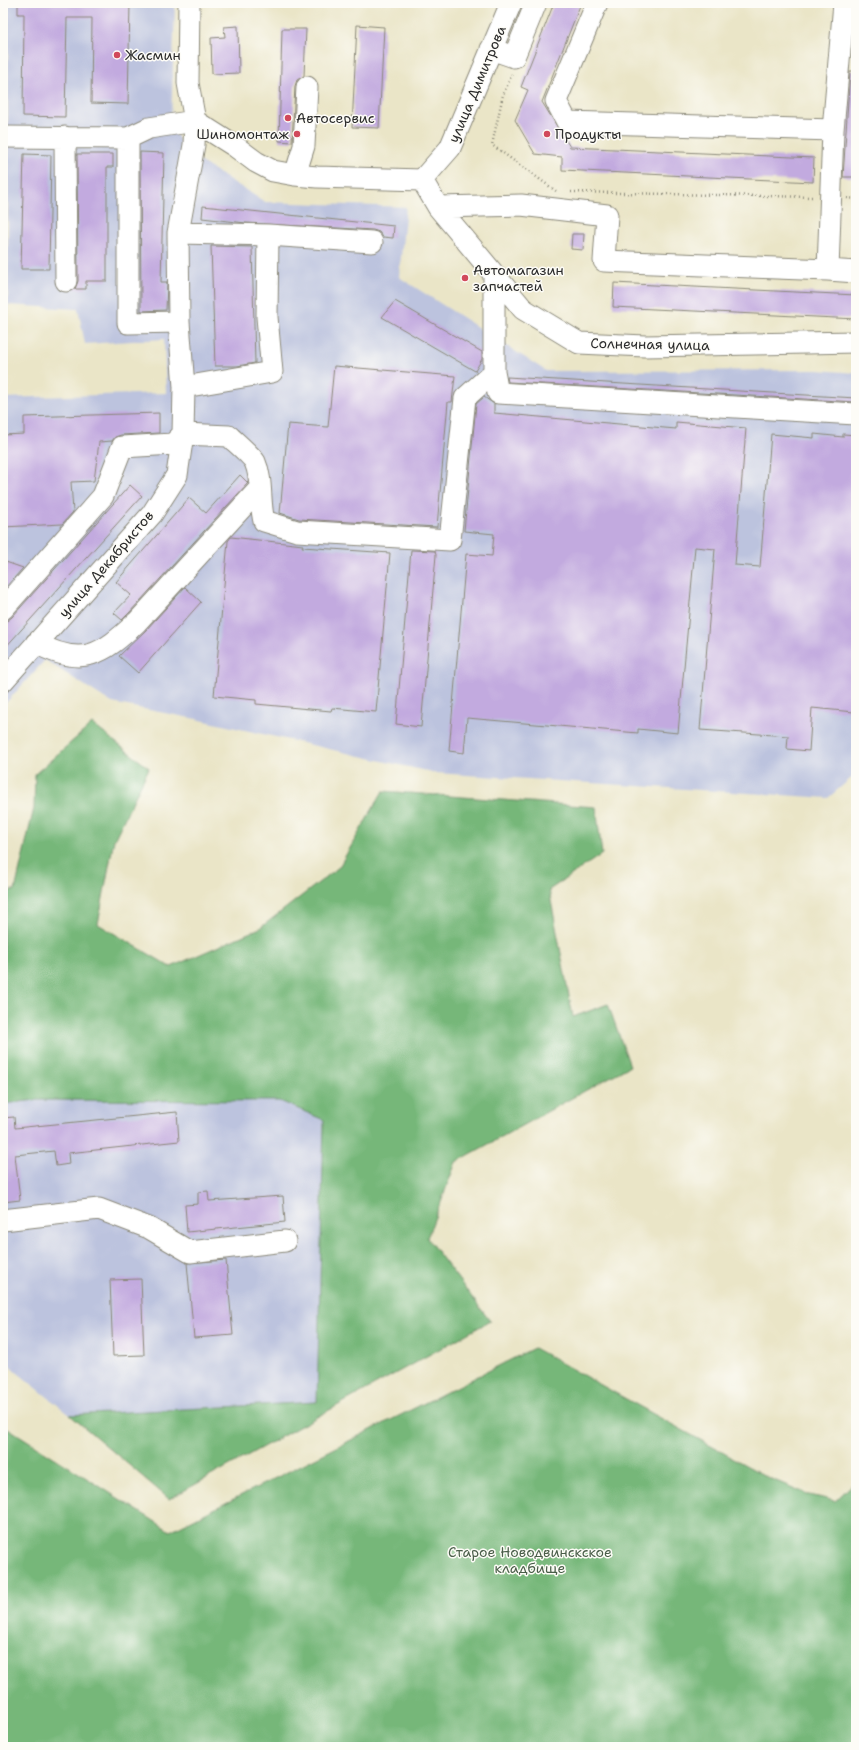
<svg xmlns="http://www.w3.org/2000/svg" width="859" height="1750" font-family="'Shantell Sans',sans-serif">
	<style>
		.industrial { fill: #bcc3de }
		.forest { fill: #76b779; stroke: #507152 }
		.building { fill: #c2aadf }
		.lines { fill: none; stroke-linecap: round; stroke-linejoin: round }
		.minor-casing { stroke: #8a8879; stroke-width: 23 }
		.path { stroke: #8a8879; stroke-width: 2.5; stroke-dasharray: 1 3; stroke-linecap: butt }
		.minor { stroke: #fff; stroke-width: 21 }
		.poi-dot { fill: #d1495b; stroke: #fdfcf7; stroke-width: 1.5 }
		.labels { text-anchor: middle; stroke-width: 3; stroke-linejoin: round; paint-order: stroke }
		.poi-label { font-size: 14px; fill: #2b2b2b; stroke: #fdfcf7; text-anchor: start }
		.street-label { font-size: 14px; fill: #2b2b2b; stroke: #fdfcf7 }
		.park-label { font-size: 14px; fill: #4a5e49; stroke: #fdfcf7 }
	</style>
	<rect width="100%" height="100%" fill="#fdfcf7"/>
	<filter id="ink" filterUnits="userSpaceOnUse"><feTurbulence type="fractalNoise" baseFrequency=".025" numOctaves="2"/><feDisplacementMap in="SourceGraphic" scale="8" xChannelSelector="R" yChannelSelector="G"/><feConvolveMatrix kernelMatrix="1 2 1 2 8 2 1 2 1" color-interpolation-filters="sRGB"/></filter>
	<filter id="wash" filterUnits="userSpaceOnUse"><feTurbulence type="fractalNoise" baseFrequency=".012" numOctaves="4" result="noise"/><feDisplacementMap in="SourceGraphic" scale="16" xChannelSelector="R" yChannelSelector="G"/><feGaussianBlur stdDeviation="0.9" result="paint"/><feColorMatrix in="noise" values="0 0 0 0 0 0 0 0 0 0 0 0 0 0 0 0 0 1.4 0 .05"/><feComposite in="paint" operator="in"/></filter>
	<g filter="url(#wash)">
		<rect width="100%" height="100%" fill="#eae5c7"/>
		<path class="industrial" d="M8 3H175L171 123 185 152 265 202 406 207 399 277 546 371 817 370 856 373V774L828 798 435 773 196 719 112 703 45 660 3 706V398L166 393 164 339 85 344 78 309 8 305Z
			M36 1100 280 1101 324 1120 317 1402 70 1415 3 1361V1104Z"/>
		<path class="forest" d="M92 724 149 768 114 840 98 924 171 967 260 928 339 867 383 791 596 807 602 854 549 890 573 1017 608 1004 630 1066 456 1162 427 1238 490 1321 169 1499 70 1415 317 1402 324 1120 280 1101 36 1100 3 1104V891L15 890 34 808 35 774Z
			M534 1348 769 1478 810 1495 835 1501 856 1481V1747H3V1425L170 1531Z"/>
		<g id="blocks">
			<path class="building" d="M18 3H130L128 104 91 103 92 18H67L65 117 23 116 24 14H18Z
				M554 3H581L542 102 570 147 814 158 813 182 562 170V157L535 154 515 120 528 90 521 87Z
				M357 25 384 27 379 128 352 127Z
				M238 26 239 73 212 74 211 38 225 37 224 27Z
				M282 29H306L304 76 297 80 295 86 292 142 279 141Z
				M850 71H856V177H843Z
				M140 152 164 153 161 282H167L166 310 141 311Z
				M24 154 51 155 49 269H21Z
				M77 154H113V167H107V281H86V289H75L78 281Z
				M203 206 394 226 393 238 383 237 379 232 373 230 246 223 202 218Z
				M572 234H584L583 250 571 249Z
				M211 246 252 247 255 363 237 366H215Z
				M614 283 856 295V319L613 307Z
				M395 301 482 352V359L475 371 382 317Z
				M334 366 455 376 452 402H448L437 527 299 519 280 513 288 424 328 427Z
				M507 377 856 398V402L508 382Z
				M484 397 494 404V413L676 429V422L746 428 735 565 760 567 771 434 814 438V434L843 437V434L856 435V690L854 712 812 708 809 751 787 749 788 736 700 730 715 549 695 547 678 733 638 729V733L467 718 464 753 449 751 466 554 492 556 494 534 464 531 476 404Z
				M159 413V433L121 435 115 437 112 441 99 442 94 481 71 482 73 512 62 524 3 527V435L24 434V417Z
				M240 475 248 483 129 613 122 620 114 613 131 595 116 582 189 498 206 513Z
				M130 485 142 496 3 650V624L12 617Z
				M231 537 303 545 302 547 390 553 376 712 332 708 331 711 256 704V700L214 696 228 541Z
				M411 550 435 551 436 555 421 727 396 724Z
				M3 561 23 568 5 588 3 587Z
				M185 587 201 602 138 673 119 656 146 630Z
				M177 1112 179 1141 68 1153 69 1164 56 1166 54 1151 15 1155 20 1200 3 1202V1118L14 1117 15 1128Z
				M208 1191 209 1201 283 1196 285 1222 187 1232 185 1205 198 1204V1192Z
				M226 1260 233 1335 194 1338 187 1263Z
				M141 1279 144 1355 113 1356 110 1280Z"/>
		</g>
	</g>
	<g filter="url(#ink)">
		<use href="#blocks" fill-opacity="0" stroke="#8a8879" stroke-width="1"/>
		<g class="lines">
			<defs>
				<path id="minor" d="M189 3 188 83 195 121 236 147 256 162 273 171 295 175 317 177 422 180
					M597 3 556 101 567 122 833 130 828 270 856 272
					M491 49 514 57 536 3
					M833 130 844 3
					M3 137 128 138 149 128 195 121 194 145 178 233 179 322 184 387 183 434 177 475 152 514 3 681
					M65 137 66 281
					M128 138V323L179 322
					M295 175 304 146 307 87
					M422 180 438 207 523 309 579 343 645 346 856 342
					M422 180 450 148 511 3
					M438 207 521 205 607 215 604 261 828 270
					M178 233 268 235 372 242
					M494 372 498 393 856 414
					M184 387 272 372 267 317 268 235
					M3 609 103 496 122 447 173 444 183 434 229 436C235 442 251 455 255 462 263 480 259 502 264 521L297 531 450 540 465 398 494 372V275
					M36 643C82 668 102 655 137 622L260 488
					M3 1220 99 1209 149 1228 190 1252 285 1241"/>
			</defs>
			<use href="#minor" class="minor-casing"/>
			<path class="path" d="M512 74 503 95 492 145 556 191
				M571 192 814 197
				M847 198 856 199"/>
			<use href="#minor" class="minor"/>
		</g>
	</g>
	<g class="poi-dot">
		<circle cx="117" cy="55" r="4"/>
		<circle cx="288" cy="118" r="4"/>
		<circle cx="297" cy="134" r="4"/>
		<circle cx="547" cy="134" r="4"/>
		<circle cx="465" cy="278" r="4"/>
	</g>
	<g class="labels">
		<g class="poi-label">
			<text x="125" y="60">Жасмин</text>
			<text x="296" y="123">Автосервис</text>
			<text x="289" y="139" text-anchor="end">Шиномонтаж</text>
			<text x="555" y="139">Продукты</text>
			<text x="473" y="275">Автомагазин<tspan x="473" dy="16">запчастей</tspan></text>
		</g>
		<g class="street-label">
			<text transform="translate(477 84) rotate(-67)" y="5">улица Димитрова</text>
			<text transform="translate(650 344) rotate(1)" y="5">Солнечная улица</text>
			<text transform="translate(106 564) rotate(-49)" y="5">улица Декабристов</text>
		</g>
		<g class="park-label">
			<text x="530" y="1557">Старое Новодвинскское<tspan x="530" dy="16">кладбище</tspan></text>
		</g>
	</g>
	<rect width="859" height="1750" fill="none" stroke="#fdfcf7" stroke-width="16"/>
</svg>
